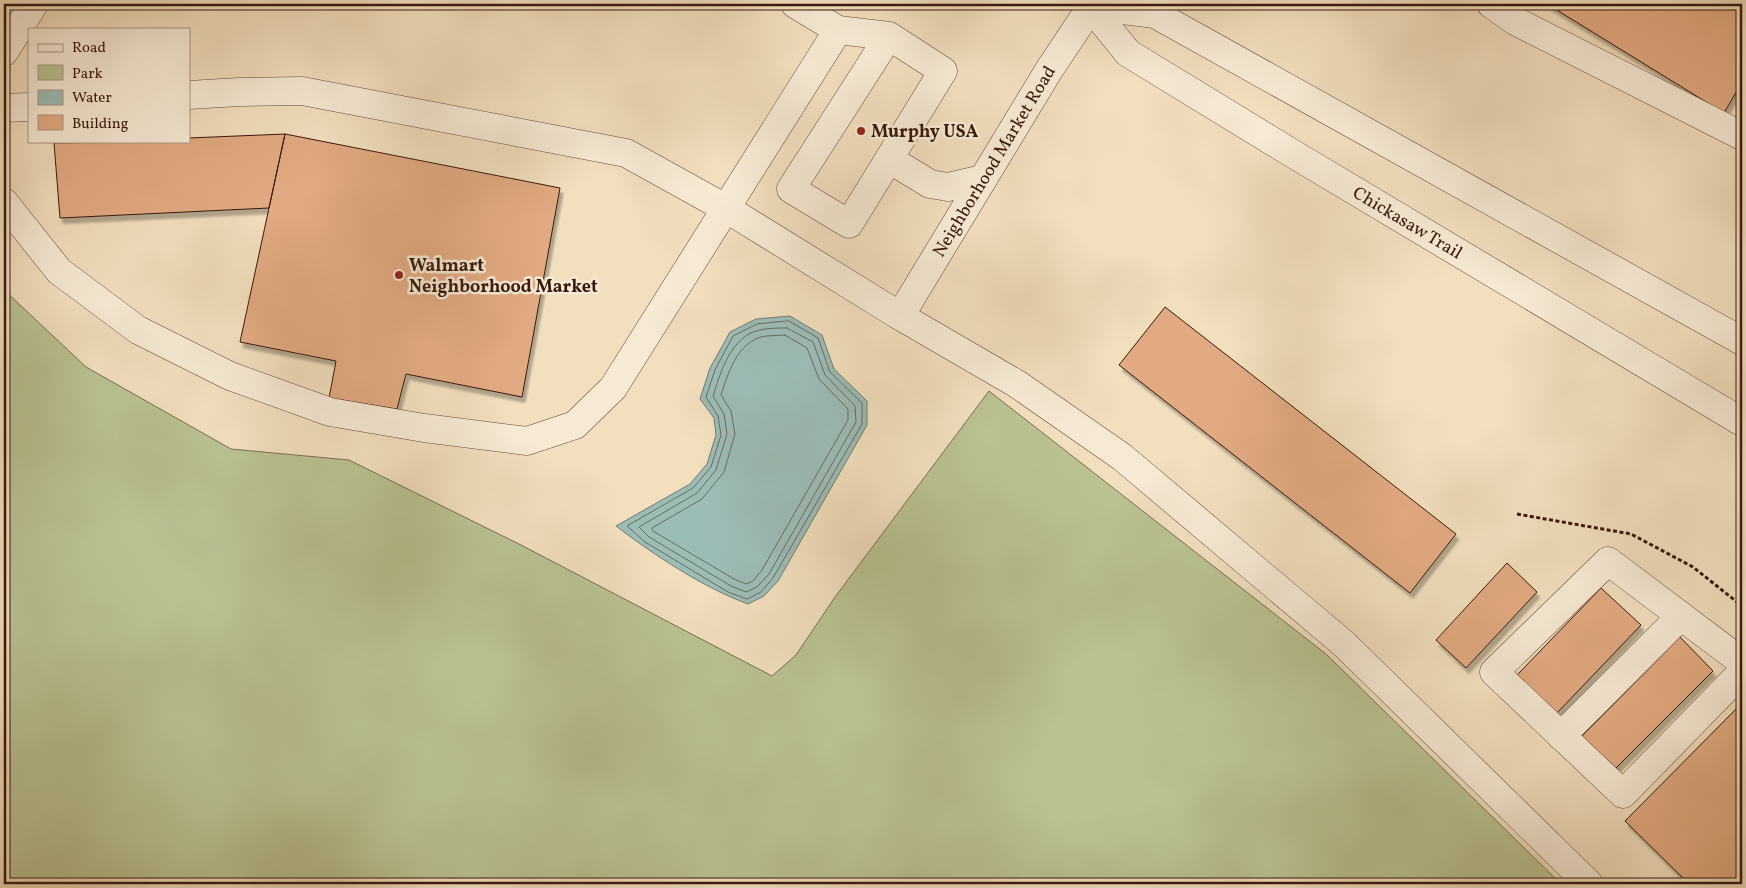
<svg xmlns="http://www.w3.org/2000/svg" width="1746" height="888" font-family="Vollkorn,serif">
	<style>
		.green { fill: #bac292; stroke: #796e50 }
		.water { fill: #9cbcb6; stroke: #747b73 }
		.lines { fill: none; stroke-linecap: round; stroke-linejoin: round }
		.shore { stroke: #6a6a62; stroke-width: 1 }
		.building { fill: #e2aa82; stroke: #38190e; filter: url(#shadow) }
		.minor-casing { stroke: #664a3a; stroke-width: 29 }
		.path { stroke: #38190e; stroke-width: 3; stroke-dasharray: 4 2.5; stroke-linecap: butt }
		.minor { stroke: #f7ead5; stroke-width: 28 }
		.poi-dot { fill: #8f2418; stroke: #f7ead5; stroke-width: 2 }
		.labels { text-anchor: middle; stroke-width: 5; stroke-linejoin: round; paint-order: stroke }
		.poi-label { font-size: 18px; font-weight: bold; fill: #38190e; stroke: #f7ead5; text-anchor: start }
		.street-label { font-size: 18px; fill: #38190e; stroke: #f7ead5 }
	</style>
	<defs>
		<filter id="shadow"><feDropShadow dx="3" dy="5.5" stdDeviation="1" flood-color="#0004"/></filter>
	</defs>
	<rect width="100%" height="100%" fill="#f2dfbe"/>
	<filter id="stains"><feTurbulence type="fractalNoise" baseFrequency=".004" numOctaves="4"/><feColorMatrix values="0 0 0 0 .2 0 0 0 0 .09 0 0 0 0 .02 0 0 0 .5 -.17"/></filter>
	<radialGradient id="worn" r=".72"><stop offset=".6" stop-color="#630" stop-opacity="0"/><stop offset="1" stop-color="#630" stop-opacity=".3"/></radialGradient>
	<path class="green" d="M4 290 86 367 231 449 349 460 521 545 772 676 796 655 835 597 989 391 1326 654 1561 884H4Z"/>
	<path class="water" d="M790 316 822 335 834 369 867 401V425L778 581 764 596 748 604C704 588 654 555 616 526L690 484 707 464 716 435 714 418 700 399 710 368 730 332 756 319Z"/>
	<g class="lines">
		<path class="shore" d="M789 321 818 338 830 372 862 403V424L773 578 761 592 747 599 728 592 645 542 627 526 693 488 711 467 721 435 718 416 706 397 715 370 733 336 757 324Z
			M787 328 813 342 825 375 855 406 856 422 769 574 757 587 746 592 731 586 649 537 639 527 697 493 716 470 727 434 724 414 713 396C721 371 731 336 760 330 768 328 778 328 787 328Z
			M785 335 807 348 819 379 848 409V420L762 570 753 581 746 584 734 579 653 531 652 528 702 499 724 472 735 434 731 411 721 395C728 373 737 344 761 337 768 335 777 336 785 335Z"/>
	</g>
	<path class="building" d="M1547 4H1685L1693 8 1696 4H1742V82L1724 113Z
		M285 134 560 188 522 397 406 374 397 409 329 398 336 361 240 342Z
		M285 134 269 208 60 218 54 143 189 141V138Z
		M1165 307 1456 534 1410 593 1119 365Z
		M1507 563 1537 592 1466 668 1436 640Z
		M1601 588 1641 625 1557 713 1517 675Z
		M1680 637 1713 671 1614 770 1581 737Z
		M1742 703V884H1689L1625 821Z"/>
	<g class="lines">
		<defs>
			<g id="minor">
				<path id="s1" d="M1086 4 1090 6 1128 53 1290 152 1742 422"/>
				<path d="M1491 4 1515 21 1742 136"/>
				<path d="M1090 6 1155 14 1742 341"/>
				<path d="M838 30 889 36 943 71 849 224 791 189 889 36"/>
				<path d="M4 52 34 4"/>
				<path d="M189 95 239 92 302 91 626 153 727 209 900 316 1017 384 1122 457 1344 644 1589 884"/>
				<path d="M4 108 29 107"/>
				<path d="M889 159 930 184 948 187 983 179"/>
				<path d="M4 202 59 271 138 330 230 376 330 412 424 428 527 441 575 425 613 388 838 30 795 4"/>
				<path id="s2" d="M900 316 1049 70 1093 4"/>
				<path d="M1742 662 1608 561 1494 672 1623 794 1742 672"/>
				<path d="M1561 736 1681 616"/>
			</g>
		</defs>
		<use href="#minor" class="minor-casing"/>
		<path class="path" d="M1517 514 1631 534 1693 567 1742 606"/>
		<use href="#minor" class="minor"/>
	</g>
	<g class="poi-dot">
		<circle cx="861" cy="131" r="5"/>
		<circle cx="399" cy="275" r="5"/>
	</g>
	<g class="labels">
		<g class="poi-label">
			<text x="871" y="137">Murphy USA</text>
			<text x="409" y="271">Walmart<tspan x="409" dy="21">Neighborhood Market</tspan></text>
		</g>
		<g class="street-label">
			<text dy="6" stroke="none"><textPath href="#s2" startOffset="181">Neighborhood Market Road</textPath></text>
			<text dy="6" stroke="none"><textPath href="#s1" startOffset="392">Chickasaw Trail</textPath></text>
		</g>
	</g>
	<rect width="1746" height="888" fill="none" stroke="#f2dfbe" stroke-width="20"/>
	<rect x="5" y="5" width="1736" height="878" fill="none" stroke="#38190e" stroke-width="2.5"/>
	<rect x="10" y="10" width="1726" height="868" fill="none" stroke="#38190e"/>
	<rect x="28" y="28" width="162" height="115" fill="#f7ead5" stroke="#ab9685"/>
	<rect x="38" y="44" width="25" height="8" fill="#f7ead5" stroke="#ab9685"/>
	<text x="72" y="52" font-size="15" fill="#38190e">Road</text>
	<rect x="38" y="65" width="25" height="15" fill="#bac292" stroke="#ab9685"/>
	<text x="72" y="78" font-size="15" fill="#38190e">Park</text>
	<rect x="38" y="90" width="25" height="15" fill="#9cbcb6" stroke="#ab9685"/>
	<text x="72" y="102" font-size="15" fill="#38190e">Water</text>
	<rect x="38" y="115" width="25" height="15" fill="#e2aa82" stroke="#ab9685"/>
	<text x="72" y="128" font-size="15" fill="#38190e">Building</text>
	<rect width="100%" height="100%" filter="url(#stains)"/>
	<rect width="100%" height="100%" fill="url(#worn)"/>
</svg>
